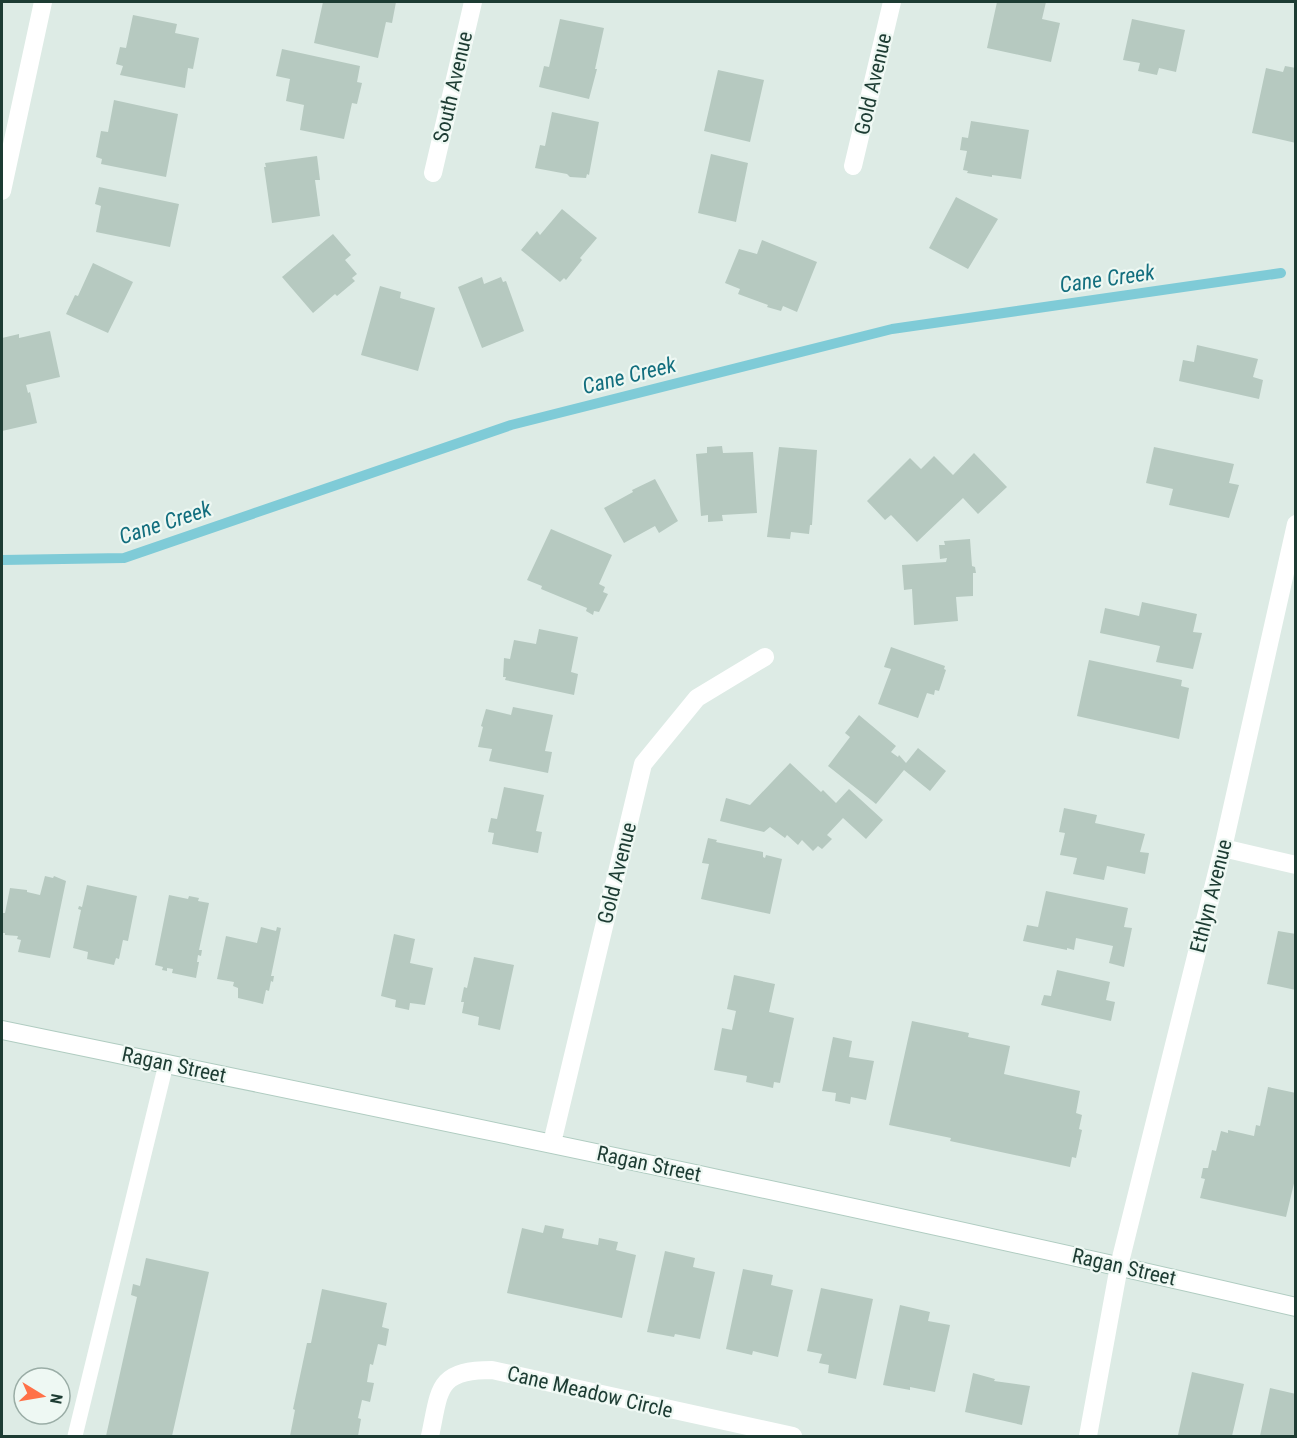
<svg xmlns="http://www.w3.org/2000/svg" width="1297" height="1438" font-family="'Roboto Condensed',sans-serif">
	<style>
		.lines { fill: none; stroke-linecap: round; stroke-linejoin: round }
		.stream { stroke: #7fcbd7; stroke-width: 10 }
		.building { fill: #b6c9c0 }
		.secondary-casing { stroke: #b0ccc1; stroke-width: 20 }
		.lane { stroke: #fff; stroke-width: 15 }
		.street { stroke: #fff; stroke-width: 18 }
		.secondary { stroke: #fff; stroke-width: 18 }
		.labels { text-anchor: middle; stroke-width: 4.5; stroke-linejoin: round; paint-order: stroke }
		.street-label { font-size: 21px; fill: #1d3c33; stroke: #eef8f3 }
		.water-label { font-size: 22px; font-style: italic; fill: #126e7e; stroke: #eef8f3 }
	</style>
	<rect width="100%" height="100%" fill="#ddebe5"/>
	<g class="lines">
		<path class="stream" d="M2 560 124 558 511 425 892 329 1281 273"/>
	</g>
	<path class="building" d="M323 2H396L392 23 386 22 378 58 314 43Z
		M997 2H1046L1042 19 1060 23 1051 62 987 48Z
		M133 15 177 24 175 33 199 38 193 69 188 68 185 88 120 75 123 66 116 64 120 47 126 48Z
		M560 19 604 28 595 69H597L589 99 539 87 544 66 549 67Z
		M1132 19 1185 30 1176 72 1159 68 1157 75 1138 71 1140 63 1123 60Z
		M282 49 360 66 357 82 362 83 357 104 352 103 344 139 300 130 304 105 286 101 290 79 276 76Z
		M1285 66 1296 68V143L1252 133 1266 68 1283 72Z
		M718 70 764 80 750 142 704 131Z
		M114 100 178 114 166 177 101 164 102 159 96 157 101 131 108 132Z
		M552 112 599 122 589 175 587 174 586 178 570 177 567 174 535 168 540 145 545 146Z
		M971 121 1029 130 1021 179 992 175V177L967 173 968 171 963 170 967 151 960 150 962 137 968 138Z
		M711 154 748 163 736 222 698 213Z
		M317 156 320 180H315L320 216 272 223 264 167H266L265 163Z
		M99 187 179 204 170 247 96 232 101 206 95 204Z
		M956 197 998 219 968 269 929 248Z
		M562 209 597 238 580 258 582 260 566 280 564 278 560 282 521 250 537 231 540 235Z
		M333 234 351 255 345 260 357 274 352 278 355 281 337 296 335 294 313 313 282 277Z
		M762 240 817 262 797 312 783 306 781 311 767 307 768 305 738 294 740 289 725 283 739 249 757 254Z
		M93 263 133 282 108 333 66 314 75 295 78 296Z
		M482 277 484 284 501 277 503 282 506 281 524 331 482 348 458 287Z
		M380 286 401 292 400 298 435 308 418 371 361 355Z
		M50 331 60 377 26 385 28 393 30 392 37 423 2 431V338L19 334V338Z
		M1197 345 1258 359 1253 377 1263 380 1259 399 1179 381 1183 360 1194 362Z
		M722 446 723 453 753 452 757 513 722 515 723 521 708 522V515L701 516 696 454 707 453V447Z
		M779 447 817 450 812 525H810L809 534 791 532 790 539 767 537Z
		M1154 447 1234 464 1229 483 1239 485 1229 518 1169 505 1173 489 1146 483Z
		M974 453 1007 487 978 514 963 498 917 542 891 515 885 520 867 501 910 458 921 469 934 456 953 475Z
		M655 479 678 521 659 533 655 526 624 543 604 508 633 492 632 490Z
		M551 529 612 555 599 584 605 587 603 592 608 594 599 612 594 611 593 615 586 611 587 608 541 589 542 586 527 580Z
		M970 539 972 566 975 567 976 573H973V596L956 597 958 621 914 625 912 589 904 590 902 565 946 562 947 558 940 559 939 545H945L944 541Z
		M1142 602 1197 614 1193 632 1202 633 1193 669 1156 662 1160 646 1100 633 1105 608 1139 616Z
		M539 629 578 637 571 672 578 674 574 695 505 680 506 677H503L504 658 510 659 514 640 536 644Z
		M891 647 945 666 944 669 946 670 939 691 935 690 934 695 927 693 918 718 878 704 891 669 884 667Z
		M1089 660 1182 680 1181 686 1189 688 1179 739 1077 716Z
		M513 707 553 715 545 751 552 752 548 773 489 761 492 749 478 747 483 727 481 726 486 709 511 715Z
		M859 715 896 746 891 752 898 757 899 755 906 763 918 748 946 771 930 791 904 770 876 804 828 766 850 737 845 733Z
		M790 763 821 792 823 790 836 803 849 789 883 820 866 839 843 818 827 835 832 839 822 849 818 846 813 851 802 840 798 845 787 835 785 838 770 827 764 832 720 821 726 798 750 805Z
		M504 787 544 795 536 831 542 832 538 853 492 844 494 833 488 832 491 818 497 819Z
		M1064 808 1097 815 1095 823 1145 834 1140 852 1149 853 1145 874 1107 866 1104 880 1073 874 1077 858 1060 855 1065 833 1059 832Z
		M708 838 717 840 716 842 763 852V857L765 858 766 855 782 859 770 914 701 899 709 864 702 863Z
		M45 876 53 878 54 876 66 881 50 958 18 952 21 940 17 939 18 936 5 935V933H2V913H5L10 888 27 890V892L40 895Z
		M87 885 137 896 128 941 123 940 119 959 116 958 114 965 87 959 88 952 73 948 81 910 78 909 79 906 82 907Z
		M1046 891 1128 908 1124 927 1132 928 1124 967 1109 963 1113 946 1076 938 1074 950 1067 948V950L1023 941 1027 925 1038 927Z
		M169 895 188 899 189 896 199 898 198 901 209 903 199 950H202L201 956 198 955 197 962H199L196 978 172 973 173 969 167 968V971L162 970 163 967 155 965Z
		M261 927 276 931 277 927 281 928 271 976H274L273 982 271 981 269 991 266 990 263 1004 238 998V988L233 986 234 982 217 979 226 936 257 943Z
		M1278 931 1296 934V990L1267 984Z
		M394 934 415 939 410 963 433 968 425 1005 410 1003 409 1010 395 1007 396 1000 381 996Z
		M474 957 514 965 500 1030 478 1025 479 1017 462 1013 464 1002H461L464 987 467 988Z
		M1057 970 1110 982 1106 1000 1115 1002 1111 1021 1041 1005 1044 995 1051 996Z
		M734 975 775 984 769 1012 794 1018 780 1083 774 1082 773 1088 746 1082 747 1076 714 1070 722 1028 732 1030 736 1011 727 1009Z
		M912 1021 969 1033 968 1037 1010 1046 1004 1074 1080 1091 1076 1113 1082 1115 1079 1129 1082 1130 1076 1158 1072 1157 1070 1167 950 1141 951 1138 889 1125Z
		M833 1037 852 1041 849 1057 874 1061 866 1100 851 1097 850 1104 835 1101 836 1093 822 1091Z
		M1268 1087 1296 1093V1175L1286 1217 1200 1198 1205 1179 1201 1178 1203 1168H1208L1212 1150 1216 1151 1221 1131 1228 1133V1130L1254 1136 1256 1125 1260 1126Z
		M545 1225 564 1229 562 1238 598 1245 599 1238 618 1242 616 1250 636 1255 622 1318 507 1293 522 1228 543 1233Z
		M665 1251 695 1258 693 1267 715 1272 700 1339 675 1334 674 1337 647 1332Z
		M146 1258 209 1272 172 1436H106L137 1297 131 1295 133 1284 140 1286Z
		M743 1269 773 1275 771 1285 793 1290 778 1357 753 1351 752 1355 726 1349Z
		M821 1288 873 1299 856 1379 828 1373 829 1365 819 1363 822 1354 807 1351Z
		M322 1289 387 1303 382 1327 389 1329 386 1346 378 1344 373 1365 370 1364 367 1382 374 1383 370 1402 362 1400 358 1418 361 1419 358 1436H290L295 1410 293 1409 307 1343H311Z
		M900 1305 930 1312 928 1321 950 1325 935 1392 910 1387V1390L883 1385Z
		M1192 1372 1244 1384 1232 1436 1178 1435Z
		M973 1373 995 1379 994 1381 1030 1386 1022 1425 965 1412Z
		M1270 1388 1296 1394V1436H1260Z"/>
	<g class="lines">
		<defs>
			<path id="secondary" d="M2 1030C433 1119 866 1207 1296 1307"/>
		</defs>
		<use href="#secondary" class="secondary-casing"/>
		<path class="lane" d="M75 1436 166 1064"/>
		<path class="street" d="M853 166 892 2
			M433 173 473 2
			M2 191 43 2
			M1223 848 1296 865
			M552 1143 643 764 697 698 765 657
			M430 1436C440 1390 436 1370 492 1370L793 1436
			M1088 1436 1119 1266 1223 848 1296 524"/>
		<use href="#secondary" class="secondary"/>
	</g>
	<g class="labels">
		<g class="street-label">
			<text transform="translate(873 84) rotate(-77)" y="7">Gold Avenue</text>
			<text transform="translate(453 87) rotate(-77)" y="7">South Avenue</text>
			<text transform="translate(617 873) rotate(-76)" y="7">Gold Avenue</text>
			<text transform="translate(1211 896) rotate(-76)" y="7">Ethlyn Avenue</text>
			<text transform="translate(174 1065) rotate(12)" y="7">Ragan Street</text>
			<text transform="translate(649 1164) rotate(12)" y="7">Ragan Street</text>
			<text transform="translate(1124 1267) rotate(13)" y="7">Ragan Street</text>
			<text transform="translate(590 1392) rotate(13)" y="7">Cane Meadow Circle</text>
		</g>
		<g class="water-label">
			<text transform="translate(1107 278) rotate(-8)" y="8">Cane Creek</text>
			<text transform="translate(629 375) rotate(-14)" y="8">Cane Creek</text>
			<text transform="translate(165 522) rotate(-18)" y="8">Cane Creek</text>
		</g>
	</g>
	<rect width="1297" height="1438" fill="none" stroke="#1d3c33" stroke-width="6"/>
	<g transform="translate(42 1396) rotate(101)"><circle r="28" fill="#eef8f3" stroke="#9aada6" stroke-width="1.5"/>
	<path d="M0-4.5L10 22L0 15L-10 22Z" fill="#ff7148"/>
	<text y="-9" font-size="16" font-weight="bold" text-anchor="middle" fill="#1d3c33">N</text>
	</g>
</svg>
